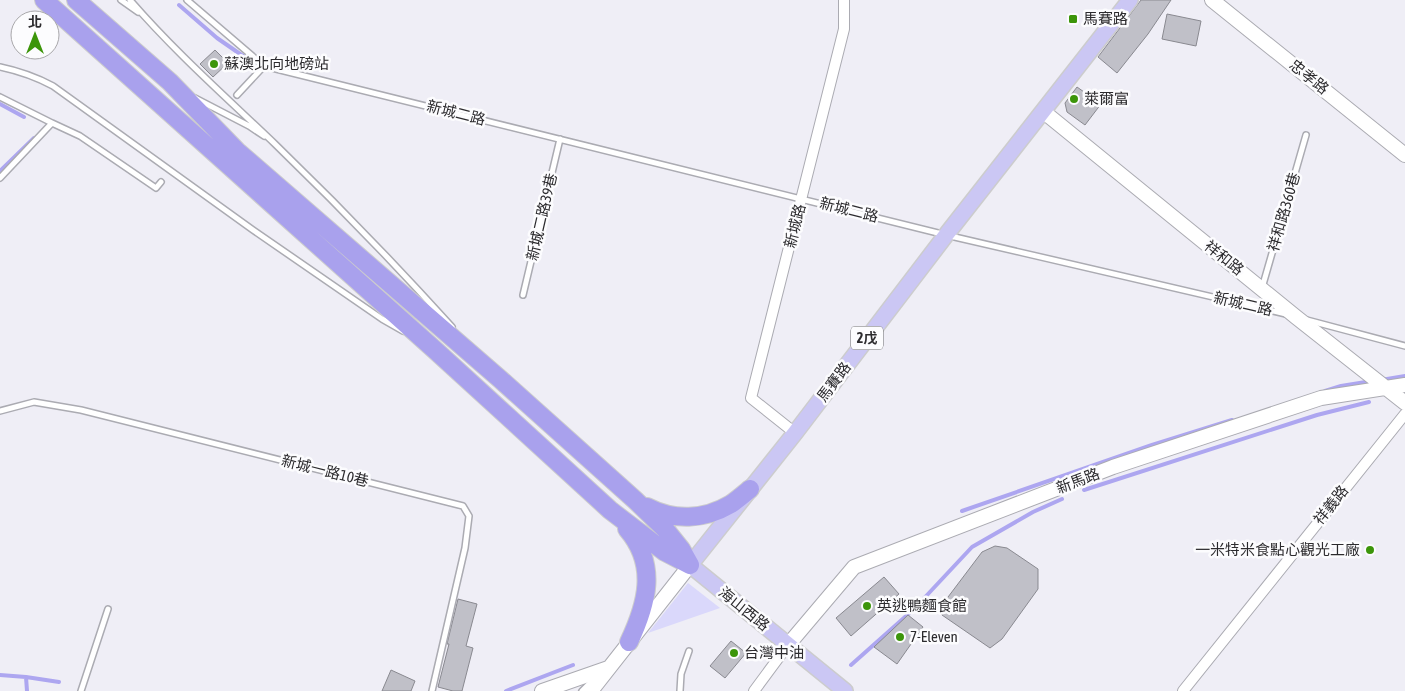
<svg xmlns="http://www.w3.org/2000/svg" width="1405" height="691" font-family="'Asap Condensed','Noto Sans TC',sans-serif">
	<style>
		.green { fill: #dad8fb }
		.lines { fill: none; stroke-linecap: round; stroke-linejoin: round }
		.stream { stroke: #ada6f0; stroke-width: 4 }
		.building { fill: #c0c0c8; stroke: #898990 }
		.lane-casing { stroke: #ababb2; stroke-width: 8 }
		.street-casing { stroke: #ababb2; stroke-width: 12 }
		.secondary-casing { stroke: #ababb2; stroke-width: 16 }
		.primary-casing { stroke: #cccccd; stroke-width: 18 }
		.highway-casing { stroke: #cccccd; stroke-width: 20 }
		.lane { stroke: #fff; stroke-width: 5 }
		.street { stroke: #fff; stroke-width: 10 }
		.secondary { stroke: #fff; stroke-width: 14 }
		.primary { stroke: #cbc7f4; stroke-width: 15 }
		.highway { stroke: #a9a1ed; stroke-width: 18 }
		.poi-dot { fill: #3c950a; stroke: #fcfcfe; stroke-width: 2 }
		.labels { text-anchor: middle; stroke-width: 5; stroke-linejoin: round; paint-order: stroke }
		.shield { fill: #fcfcfe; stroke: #6a6a6c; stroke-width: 1 }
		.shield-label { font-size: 14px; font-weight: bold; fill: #2c2b2e }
		.poi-label { font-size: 15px; fill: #2c2b2e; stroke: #fcfcfe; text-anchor: start }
		.street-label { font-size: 15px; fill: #2c2b2e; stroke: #fcfcfe }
	</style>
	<rect width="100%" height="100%" fill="#efeef6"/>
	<path class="green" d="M688 583 720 608 648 633Z"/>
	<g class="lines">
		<path class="stream" d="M179 5 217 38 243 56 248 61
			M0 104 24 117
			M0 171 34 138
			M1381 380 1405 376
			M1325 391 1341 386 1372 381
			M1084 490 1317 415 1369 402
			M962 511 1152 445 1232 420
			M851 665 914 609 972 547 1033 512 1062 499
			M0 675 26 677 27 691
			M26 677 59 682
			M506 691 573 665"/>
	</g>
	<path class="building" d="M1141 0H1171L1148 34 1117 73 1098 57Z
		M1167 14 1201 21 1196 46 1162 39Z
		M215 50 228 63 213 77 200 64Z
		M1077 87 1101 104 1085 125 1067 112 1065 103Z
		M995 546 1007 548 1038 569V589L1002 639 990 648 942 615V605L982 552Z
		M884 577 899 594 851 636 836 618Z
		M458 599 477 604 466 646 473 648 462 691H453L438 687 449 644H447Z
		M908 615 923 627 897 664 874 647Z
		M731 641 746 653 725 678 710 666Z
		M391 670 415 681 411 691H382Z"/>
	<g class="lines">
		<defs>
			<path id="lane" d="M121 0 138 12
				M130 0C175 52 226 97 275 144 336 203 395 264 452 327
				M187 0 264 66 237 95
				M264 66 946 235 1286 314
				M0 67C19 71 36 77 53 86L253 230 382 319 403 331
				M0 97 52 123
				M195 98 249 126 264 136
				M0 178 52 123 80 136 156 188 161 182
				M1262 288 1306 135
				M523 295 560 139
				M1307 320 1405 346
				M0 411 34 402 81 410 463 506 469 516 465 548 432 691
				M81 691 108 609
				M582 691 589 684
				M680 691 681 674 689 651"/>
			<path id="street" d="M795 433 751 398 844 29V0
				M754 691 788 645
				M1183 691 1405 414"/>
			<path id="secondary" d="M1212 0 1405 155
				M1044 112 1296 317 1405 403
				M788 645 854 567 1113 467 1321 398 1405 385
				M542 691 608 668
				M591 691 690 565"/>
			<path id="primary" d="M845 691 690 565 795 433 946 235 1130 0"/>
			<path id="highway" d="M44 0 435 350 610 510 665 552 690 565
				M76 0 170 82 237 151 500 379 635 500 665 529 681 549 690 565
				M647 507C674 521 704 520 731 504 737 500 744 494 750 489
				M627 529C658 565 647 604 629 642"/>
		</defs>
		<use href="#lane" class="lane-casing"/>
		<use href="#street" class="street-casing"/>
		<use href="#secondary" class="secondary-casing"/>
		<use href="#primary" class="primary-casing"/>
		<use href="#highway" class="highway-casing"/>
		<use href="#lane" class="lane"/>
		<use href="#street" class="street"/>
		<use href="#secondary" class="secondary"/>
		<use href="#primary" class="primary"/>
		<use href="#highway" class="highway"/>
	</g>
	<g class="poi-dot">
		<rect x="1068" y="14" width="10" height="10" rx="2.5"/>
		<circle cx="214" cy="64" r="5"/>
		<circle cx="1074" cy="99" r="5"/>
		<circle cx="1370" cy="550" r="5"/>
		<circle cx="867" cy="606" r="5"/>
		<circle cx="900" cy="637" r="5"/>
		<circle cx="734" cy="653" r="5"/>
	</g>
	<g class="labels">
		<rect class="shield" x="851" y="326.5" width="32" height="23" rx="4"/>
		<g class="shield-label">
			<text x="867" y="343">2戊</text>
		</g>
		<g class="poi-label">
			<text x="1083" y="24">馬賽路</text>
			<text x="224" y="69">蘇澳北向地磅站</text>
			<text x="1084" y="104">萊爾富</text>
			<text x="1360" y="555" text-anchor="end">一米特米食點心觀光工廠</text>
			<text x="877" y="611">英逃鴨麵食館</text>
			<text x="910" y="642">7-Eleven</text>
			<text x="744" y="658">台灣中油</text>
		</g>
		<g class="street-label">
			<text transform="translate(1309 77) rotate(39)" y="5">忠孝路</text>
			<text transform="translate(456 113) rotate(14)" y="5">新城二路</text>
			<text transform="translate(849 210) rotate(14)" y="5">新城二路</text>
			<text transform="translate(1284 212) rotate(-74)" y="5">祥和路360巷</text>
			<text transform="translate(542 217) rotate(-77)" y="5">新城二路39巷</text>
			<text transform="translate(795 226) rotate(-76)" y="5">新城路</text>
			<text transform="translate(1224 258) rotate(39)" y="5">祥和路</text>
			<text transform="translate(1243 304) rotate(13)" y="5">新城二路</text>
			<text transform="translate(834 382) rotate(-53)" y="5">馬賽路</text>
			<text transform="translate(325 471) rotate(14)" y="5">新城一路10巷</text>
			<text transform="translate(1078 481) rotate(-21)" y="5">新馬路</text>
			<text transform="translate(1331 505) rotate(-51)" y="5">祥義路</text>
			<text transform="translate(744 609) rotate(39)" y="5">海山西路</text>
		</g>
	</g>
	<g transform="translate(35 35)"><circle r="24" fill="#fcfcfe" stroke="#a9a8ab"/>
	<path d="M0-4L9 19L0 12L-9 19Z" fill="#3c950a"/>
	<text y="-8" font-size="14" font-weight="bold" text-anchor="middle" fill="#2c2b2e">北</text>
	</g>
</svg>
